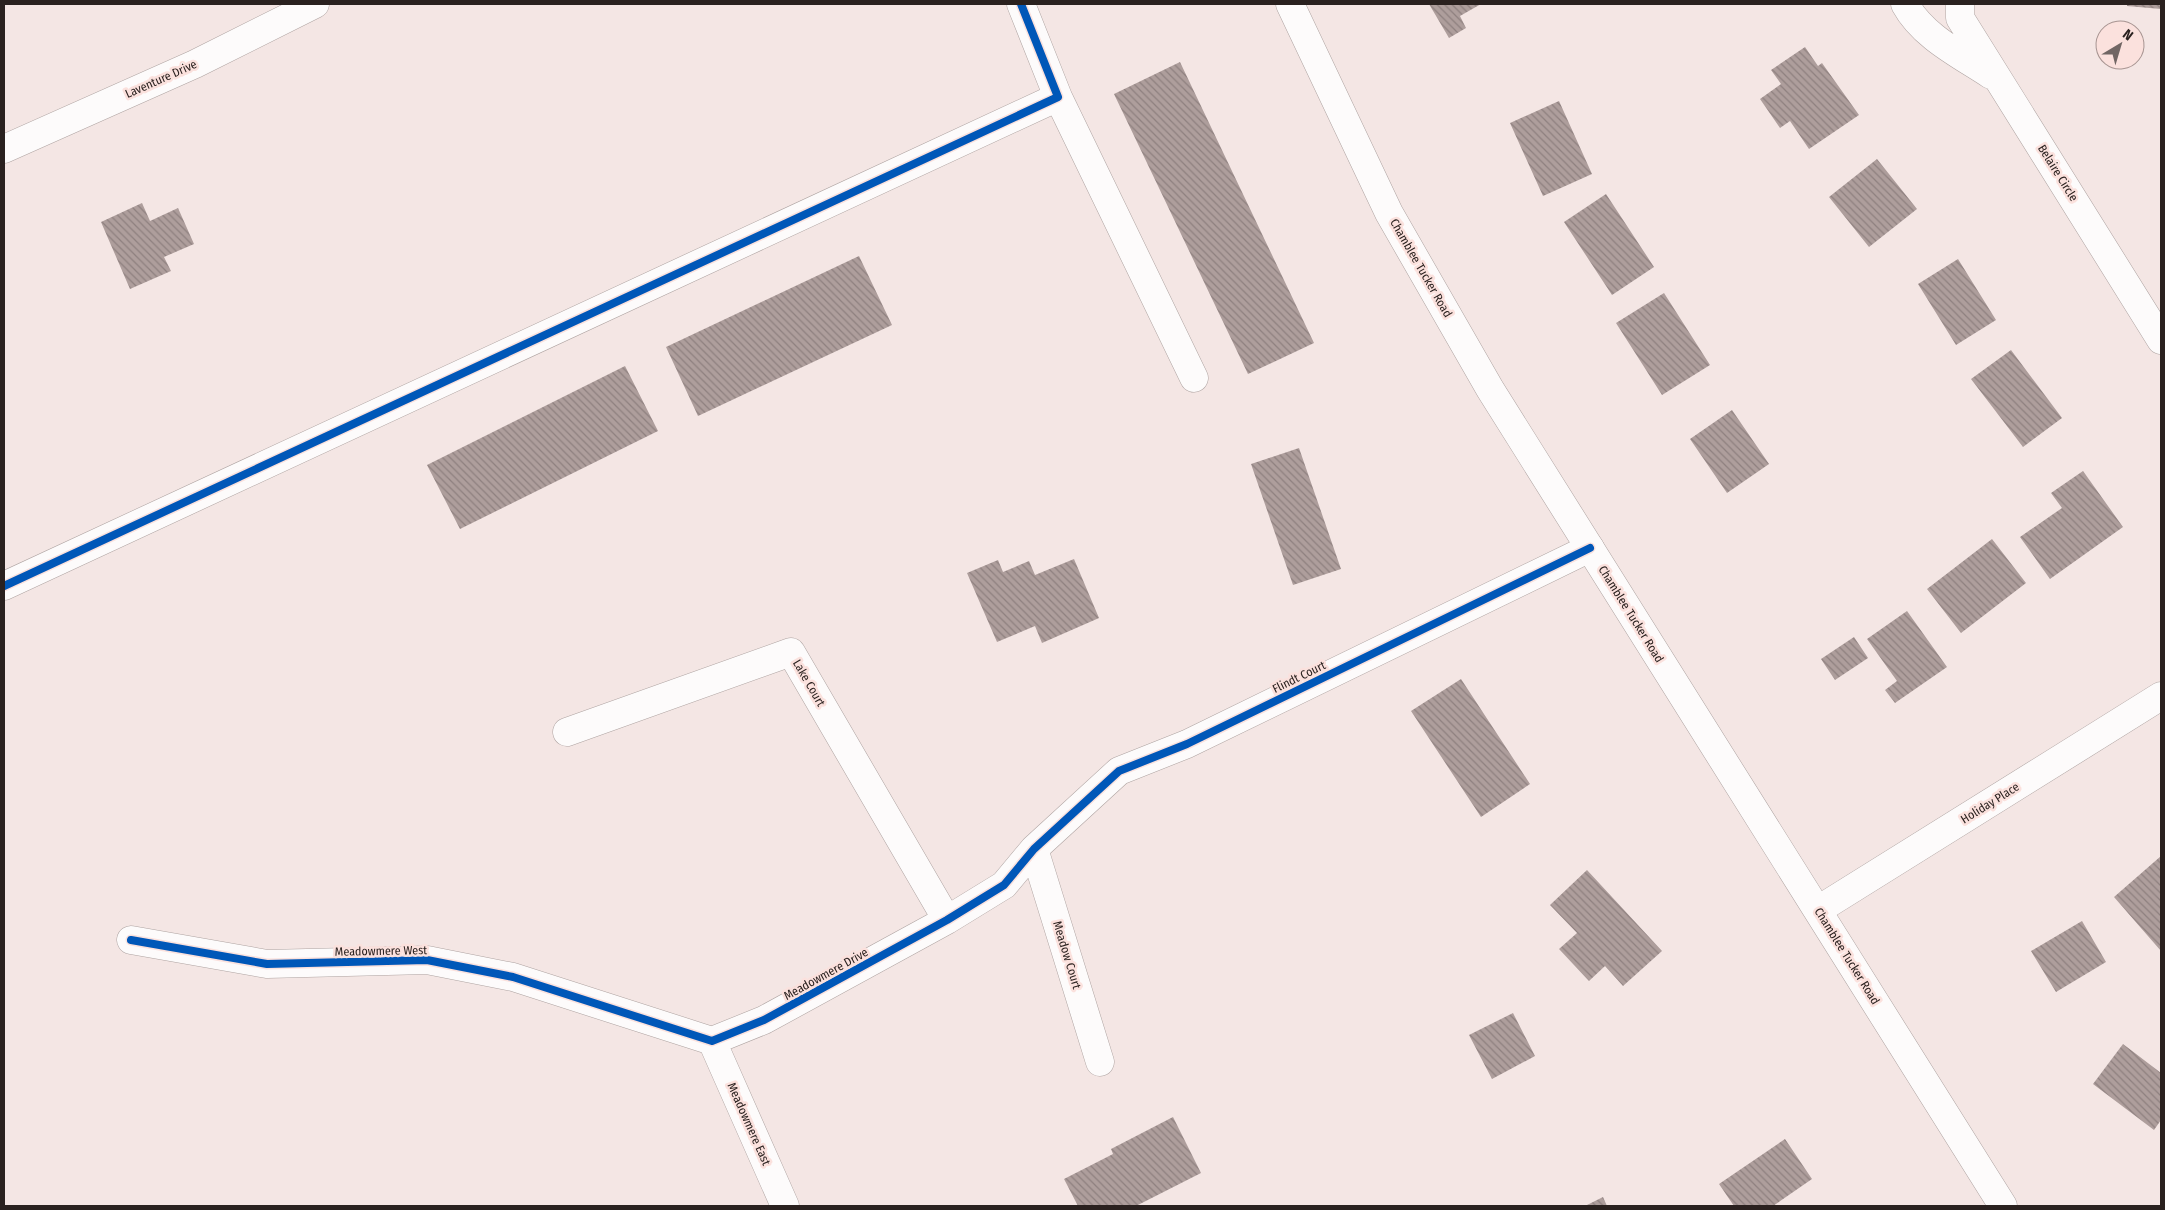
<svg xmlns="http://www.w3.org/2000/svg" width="2165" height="1210" font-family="'Fira Sans Condensed',sans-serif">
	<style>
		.building { fill: url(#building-back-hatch) }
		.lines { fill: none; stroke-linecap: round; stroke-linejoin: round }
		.minor-casing { stroke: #aea3a1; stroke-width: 29 }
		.major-casing { stroke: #aea3a1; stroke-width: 29 }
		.minor { stroke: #fdfbfb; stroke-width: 28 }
		.major { stroke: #fdfbfb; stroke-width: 28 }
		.cycleway-casing { stroke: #fbe1dd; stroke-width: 11 }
		.cycleway { stroke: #0057b8; stroke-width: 8 }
		.labels { text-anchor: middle; stroke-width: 5; stroke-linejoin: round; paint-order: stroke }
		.street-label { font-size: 12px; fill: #2a211f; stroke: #fbe1dd }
	</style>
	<defs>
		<pattern id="building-back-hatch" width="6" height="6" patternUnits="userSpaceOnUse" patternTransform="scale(1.25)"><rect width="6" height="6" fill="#ae9e9c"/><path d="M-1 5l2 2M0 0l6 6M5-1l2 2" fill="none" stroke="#8e807f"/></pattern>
	</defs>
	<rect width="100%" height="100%" fill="#f4e6e4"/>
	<path class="building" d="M1429 4H1481L1460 16 1466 28 1449 38Z
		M2127 4H2161V9L2127 6Z
		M1805 47 1818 66 1822 63 1859 115 1809 149 1790 121 1780 128 1760 99 1781 84 1771 70Z
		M1180 62 1314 343 1248 374 1114 94Z
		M1559 101 1592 174 1543 196 1510 123Z
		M1877 159 1917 209 1869 247 1829 197Z
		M1606 194 1654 267 1612 295 1564 222Z
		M142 203 150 221 178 208 194 244 164 257 171 271 130 289 101 222Z
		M859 256 892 325 698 416 666 347Z
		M1958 259 1996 320 1956 345 1918 284Z
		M1664 293 1710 365 1662 395 1616 323Z
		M2011 350 2062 418 2023 447 1971 379Z
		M625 366 658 431 460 529 427 465Z
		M1732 410 1769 464 1727 493 1690 439Z
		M1299 448 1341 569 1293 585 1251 464Z
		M2083 471 2123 527 2050 579 2020 537 2062 508 2051 493Z
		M1992 539 2026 583 1961 633 1927 589Z
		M1074 559 1099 618 1042 643 1035 626 997 642 967 573 998 560 1003 572 1029 561 1035 575Z
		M1907 611 1947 667 1895 703 1885 690 1897 681 1867 639Z
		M1854 637 1868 658 1835 680 1821 659Z
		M1461 679 1530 784 1481 817 1411 711Z
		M2161 856V951L2114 897Z
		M1587 870 1662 951 1623 986 1605 966 1589 981 1559 949 1577 933 1550 905Z
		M2082 921 2106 962 2056 992 2031 951Z
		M1513 1013 1535 1056 1492 1079 1469 1035Z
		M2123 1044 2161 1073V1120L2154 1130 2093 1084Z
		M1173 1117 1201 1173 1136 1206H1078L1064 1179 1113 1154 1111 1149Z
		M1785 1139 1812 1179 1773 1206H1734L1719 1184Z
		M1603 1197 1607 1206H1585Z"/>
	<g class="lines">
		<defs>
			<path id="minor" d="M1905 4C1923 37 1961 55 1991 75
				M1960 4V18L2161 340
				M1058 97 1194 378
				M4 149 195 64 315 4
				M4 586 1058 97 1021 4
				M567 732 791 652 947 920
				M1034 849 1100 1062
				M1818 910 2161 696
				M131 940 267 964 427 960 513 977 712 1041
				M712 1041 764 1020 947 920 1004 885 1034 849 1119 771 1187 744 1590 548
				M712 1041 785 1206"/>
			<path id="major" d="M1290 4 1389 213 1490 389 2003 1206"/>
		</defs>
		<use href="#minor" class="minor-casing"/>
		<use href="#major" class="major-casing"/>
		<use href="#minor" class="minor"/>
		<use href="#major" class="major"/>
		<defs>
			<path id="cycleway" d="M4 586 1058 97 1021 4
				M131 940 267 964 427 960 513 977 712 1041 764 1020 947 920 1004 885 1034 849 1119 771 1187 744 1590 548"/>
		</defs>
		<use href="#cycleway" class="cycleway-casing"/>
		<use href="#cycleway" class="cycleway"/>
	</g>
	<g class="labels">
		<g class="street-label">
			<text transform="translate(161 79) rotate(-24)" y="4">Laventure Drive</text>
			<text transform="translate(2058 173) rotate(58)" y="4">Belaire Circle</text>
			<text transform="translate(1421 268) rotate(60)" y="4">Chamblee Tucker Road</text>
			<text transform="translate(1631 614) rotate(58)" y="4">Chamblee Tucker Road</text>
			<text transform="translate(1299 677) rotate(-26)" y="4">Flindt Court</text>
			<text transform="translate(809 683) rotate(60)" y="4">Lake Court</text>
			<text transform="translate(1990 803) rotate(-32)" y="4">Holiday Place</text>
			<text transform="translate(381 951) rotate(-1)" y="4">Meadowmere West</text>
			<text transform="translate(1067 955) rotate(73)" y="4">Meadow Court</text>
			<text transform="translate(1847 956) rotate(58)" y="4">Chamblee Tucker Road</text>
			<text transform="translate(826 974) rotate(-29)" y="4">Meadowmere Drive</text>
			<text transform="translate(749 1124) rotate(66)" y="4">Meadowmere East</text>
		</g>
	</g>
	<rect width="2165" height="1210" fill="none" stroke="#2a211f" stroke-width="10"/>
	<g transform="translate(2120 45) rotate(38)"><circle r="24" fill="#fbe1dd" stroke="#a79491"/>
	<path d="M0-4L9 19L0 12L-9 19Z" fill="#716664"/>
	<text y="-8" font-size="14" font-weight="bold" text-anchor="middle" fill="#2a211f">N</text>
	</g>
</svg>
